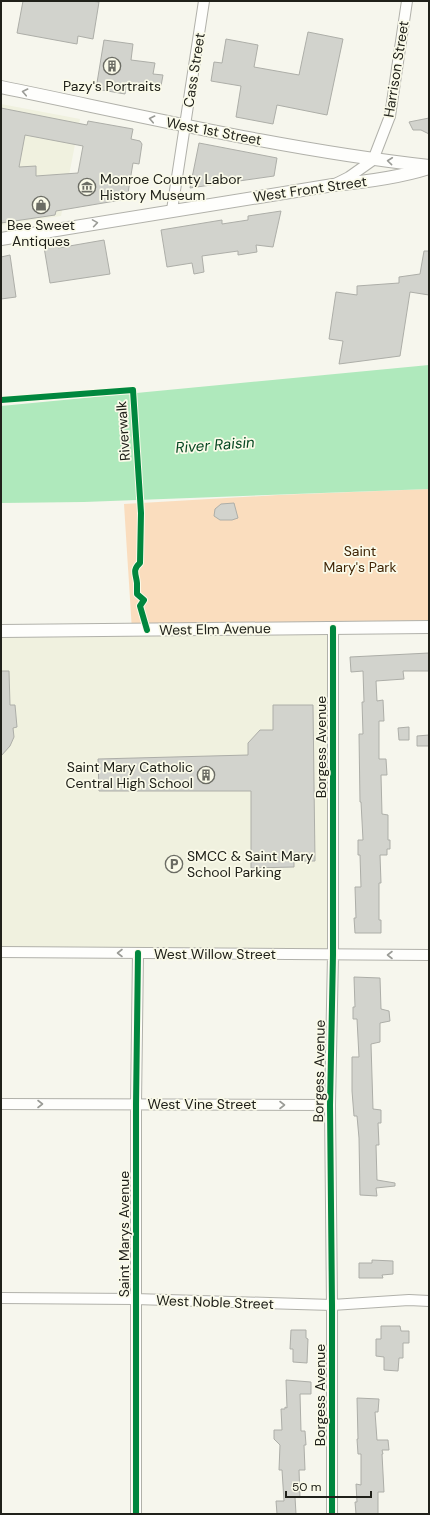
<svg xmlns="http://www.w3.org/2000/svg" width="430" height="1515" font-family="'DM Sans',sans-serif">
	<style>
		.built { fill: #f0f1df }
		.green { fill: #faddbe }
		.water { fill: #afe9bc }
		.building { fill: #d2d3cd; stroke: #adaea8; fill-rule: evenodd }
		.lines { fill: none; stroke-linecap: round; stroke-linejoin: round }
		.minor-casing { stroke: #b1b1aa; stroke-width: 12 }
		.tertiary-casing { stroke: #b1b1aa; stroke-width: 14 }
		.minor { stroke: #fefefc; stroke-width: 10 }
		.tertiary { stroke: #fefefc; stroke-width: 12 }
		.cycleway-casing { stroke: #fafae9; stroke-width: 8 }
		.cycleway { stroke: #00873e; stroke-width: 6 }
		.oneway { stroke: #9a9b96 }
		.labels { text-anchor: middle; stroke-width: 3.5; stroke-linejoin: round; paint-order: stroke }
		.street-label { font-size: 14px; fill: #20211a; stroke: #fafae9 }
		.poi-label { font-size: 14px; fill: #20211a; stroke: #fafae9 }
		.park-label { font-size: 14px; fill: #402506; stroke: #fafae9 }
		.water-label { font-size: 15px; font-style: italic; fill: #044620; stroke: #fafae9 }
	</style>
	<rect width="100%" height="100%" fill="#f6f6ed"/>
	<path class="built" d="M1 104 80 119 61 216 1 225Z
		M333 628V955L1 952V633Z"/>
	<path class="green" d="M429 489V627L132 631 124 504 278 495Z"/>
	<path class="water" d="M429 365V489L84 502 1 503V406Z"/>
	<path class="building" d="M23 1H91L99 2 93 39 78 36 77 44 17 33Z
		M308 32 343 39 327 115 277 105 273 124 236 117 241 86 211 81 214 62 222 63 226 39 258 45 254 67 299 75Z
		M104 40 133 44 131 60 155 63 153 74 163 75 161 86 152 85 151 90 126 86 125 94 96 89Z
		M1 108 87 125 88 121 133 129 131 139 140 141 142 144 139 164 133 163 127 199 56 211 55 215 1 223ZM25 135 83 146 78 173 36 176V166L19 167Z
		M429 118V134L421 130H413L409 122Z
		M199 143 277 158 274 176 190 188Z
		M281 211 273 247 256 245 257 252 238 255V251L202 256 204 272 194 274 192 263 167 267 161 230 222 220V224L248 220V216Z
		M104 240 110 274 50 283 44 247 58 244V248Z
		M424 251H429V295L410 292 400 356 339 364 343 341 329 339 336 292 357 295V286L399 283V277L420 274Z
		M10 255 16 297 1 299V257Z
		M234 503 238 518 232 520H220L214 516 215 509 221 504Z
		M429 653V671H403L404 679 376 681 377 701 383 700 384 721H379V759H386L387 775H381L382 814 388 815V840H390V849H387V855H380L381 883H379V920H381V933H355L354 918H356L355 887H361L360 855H358V840H363L361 802H360L359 734H363L362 702H364L363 671 351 672 350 657Z
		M1 671H9L10 705H15L17 727 13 728 14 737 10 746 1 756Z
		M273 705H313L315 861H294V867L251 868V791H99L98 759 248 755V743L260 730H273Z
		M409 727V740H399L398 728Z
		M429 735V746H417V736Z
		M354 977 380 978 381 1009 389 1011 390 1021 380 1023V1042L371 1044 373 1109 381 1110V1123H378L379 1145H376L377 1180 395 1183V1186L376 1188 377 1196 360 1195 359 1138 357 1116H354L352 1091V1057H359L357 1019H353V1007H355Z
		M372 1260 393 1261V1274L382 1275 383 1278H359V1263H372Z
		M381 1326H400L401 1331H409V1343H403V1358H399L398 1371 384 1370V1357L376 1356V1339H381Z
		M291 1330H306V1338L308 1339 307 1363 293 1362V1349H290Z
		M286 1380 311 1382V1394H300L301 1431H305L306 1445H304L305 1470H299L300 1497H295L296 1514H277L276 1501H284L282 1470H279L280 1445 274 1439V1430H282L281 1409H285V1407L287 1408Z
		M357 1398 379 1399 378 1412H375L377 1440H388L389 1450H382L383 1454H382L384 1492H378V1514H356L355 1502H357L356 1484 361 1485V1454H358L357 1439H358Z"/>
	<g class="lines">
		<defs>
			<path id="minor" d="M337 183 349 177 373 160 390 116 407 1
				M172 210 204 1
				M1 952 429 955
				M1 1104 330 1105
				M1 1298 135 1299 332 1305 409 1300 429 1301
				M136 1514V1104L138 953
				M332 1514V1305L330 1105 333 955V628"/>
			<path id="tertiary" d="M1 87C143 116 285 150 429 166
				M1 239 333 185C365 182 398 178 429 168
				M1 631 429 627"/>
		</defs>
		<use href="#minor" class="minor-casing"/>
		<use href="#tertiary" class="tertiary-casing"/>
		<use href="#minor" class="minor"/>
		<use href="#tertiary" class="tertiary"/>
		<defs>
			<path id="cycleway" d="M1 400 133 390 141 513 140 563C132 570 136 574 137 583 137 586 137 590 137 594L144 600 140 606 147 630
				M136 1514V1104L138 953
				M332 1514V1305L330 1105 333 955V628"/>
		</defs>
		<use href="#cycleway" class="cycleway-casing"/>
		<use href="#cycleway" class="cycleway"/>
	</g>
	<defs><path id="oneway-chevron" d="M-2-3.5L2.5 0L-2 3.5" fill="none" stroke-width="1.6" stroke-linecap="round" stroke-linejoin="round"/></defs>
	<g class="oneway">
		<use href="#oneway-chevron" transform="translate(25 92) rotate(-168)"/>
		<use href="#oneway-chevron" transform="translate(152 119) rotate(-168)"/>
		<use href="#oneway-chevron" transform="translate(390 161) rotate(-174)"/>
		<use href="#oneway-chevron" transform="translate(95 223) rotate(-9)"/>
		<use href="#oneway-chevron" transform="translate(120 953) rotate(-180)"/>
		<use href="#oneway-chevron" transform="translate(390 955) rotate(-180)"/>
		<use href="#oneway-chevron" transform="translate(40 1104)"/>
		<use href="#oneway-chevron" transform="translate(282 1105)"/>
	</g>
	<defs>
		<symbol id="building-ring" viewBox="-11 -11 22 22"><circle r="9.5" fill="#fafae9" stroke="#6b6c64" stroke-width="1.5"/><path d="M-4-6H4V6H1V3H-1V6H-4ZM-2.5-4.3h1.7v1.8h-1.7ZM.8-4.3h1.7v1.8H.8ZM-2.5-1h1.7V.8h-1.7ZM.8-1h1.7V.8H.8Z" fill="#6b6c64"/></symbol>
		<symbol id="museum-ring" viewBox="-11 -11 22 22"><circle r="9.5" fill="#fafae9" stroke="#6b6c64" stroke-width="1.5"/><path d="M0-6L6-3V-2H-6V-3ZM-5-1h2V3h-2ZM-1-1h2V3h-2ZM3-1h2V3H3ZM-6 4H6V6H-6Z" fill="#6b6c64"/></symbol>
		<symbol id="shop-ring" viewBox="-11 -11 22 22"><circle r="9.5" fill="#fafae9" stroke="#6b6c64" stroke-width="1.5"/><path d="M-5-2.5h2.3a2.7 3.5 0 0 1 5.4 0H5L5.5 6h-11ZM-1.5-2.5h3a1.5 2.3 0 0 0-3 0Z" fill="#6b6c64"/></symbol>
		<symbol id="parking-ring" viewBox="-11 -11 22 22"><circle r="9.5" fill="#fafae9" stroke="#6b6c64" stroke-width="1.5"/><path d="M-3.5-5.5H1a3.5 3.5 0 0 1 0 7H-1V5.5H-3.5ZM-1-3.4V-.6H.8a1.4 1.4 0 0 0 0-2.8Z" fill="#6b6c64"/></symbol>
	</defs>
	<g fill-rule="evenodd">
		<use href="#building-ring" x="102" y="56" width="20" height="20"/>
		<use href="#museum-ring" x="77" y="177" width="20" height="20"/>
		<use href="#shop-ring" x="31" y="195" width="20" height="20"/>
		<use href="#building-ring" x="196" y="765" width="20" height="20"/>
		<use href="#parking-ring" x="164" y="854" width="20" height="20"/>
	</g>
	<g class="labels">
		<g class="street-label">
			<text transform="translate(396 69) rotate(-81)" y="5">Harrison Street</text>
			<text transform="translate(194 70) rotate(-81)" y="5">Cass Street</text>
			<text transform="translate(214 131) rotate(11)" y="5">West 1st Street</text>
			<text transform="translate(310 189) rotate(-8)" y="5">West Front Street</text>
			<text transform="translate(123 431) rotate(-94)" y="5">Riverwalk</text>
			<text transform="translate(215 629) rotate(-1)" y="5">West Elm Avenue</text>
			<text transform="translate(321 747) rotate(-90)" y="5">Borgess Avenue</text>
			<text x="215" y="959">West Willow Street</text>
			<text transform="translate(319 1071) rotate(-89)" y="5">Borgess Avenue</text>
			<text x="202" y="1109">West Vine Street</text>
			<text transform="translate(124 1234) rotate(-90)" y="5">Saint Marys Avenue</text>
			<text transform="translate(215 1302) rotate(2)" y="5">West Noble Street</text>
			<text transform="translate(320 1395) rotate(-90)" y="5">Borgess Avenue</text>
		</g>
		<g class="poi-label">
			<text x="112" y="91">Pazy's Portraits</text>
			<text x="100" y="184" text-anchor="start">Monroe County Labor<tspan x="100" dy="16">History Museum</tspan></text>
			<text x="41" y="230">Bee Sweet<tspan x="41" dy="16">Antiques</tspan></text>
			<text x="193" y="772" text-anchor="end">Saint Mary Catholic<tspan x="193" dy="16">Central High School</tspan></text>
			<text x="187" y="861" text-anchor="start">SMCC &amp; Saint Mary<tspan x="187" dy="16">School Parking</tspan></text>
		</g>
		<g class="park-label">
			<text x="360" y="556">Saint<tspan x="360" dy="16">Mary's Park</tspan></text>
		</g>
		<g class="water-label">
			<text transform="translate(215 445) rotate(-4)" y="5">River Raisin</text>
		</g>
	</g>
	<rect width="430" height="1515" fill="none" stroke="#20211a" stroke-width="4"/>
	<path d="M286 1491v6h85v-6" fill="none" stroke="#20211a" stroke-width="2"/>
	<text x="292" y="1491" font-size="12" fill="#20211a" stroke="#fafae9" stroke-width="3" paint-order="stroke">50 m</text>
</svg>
